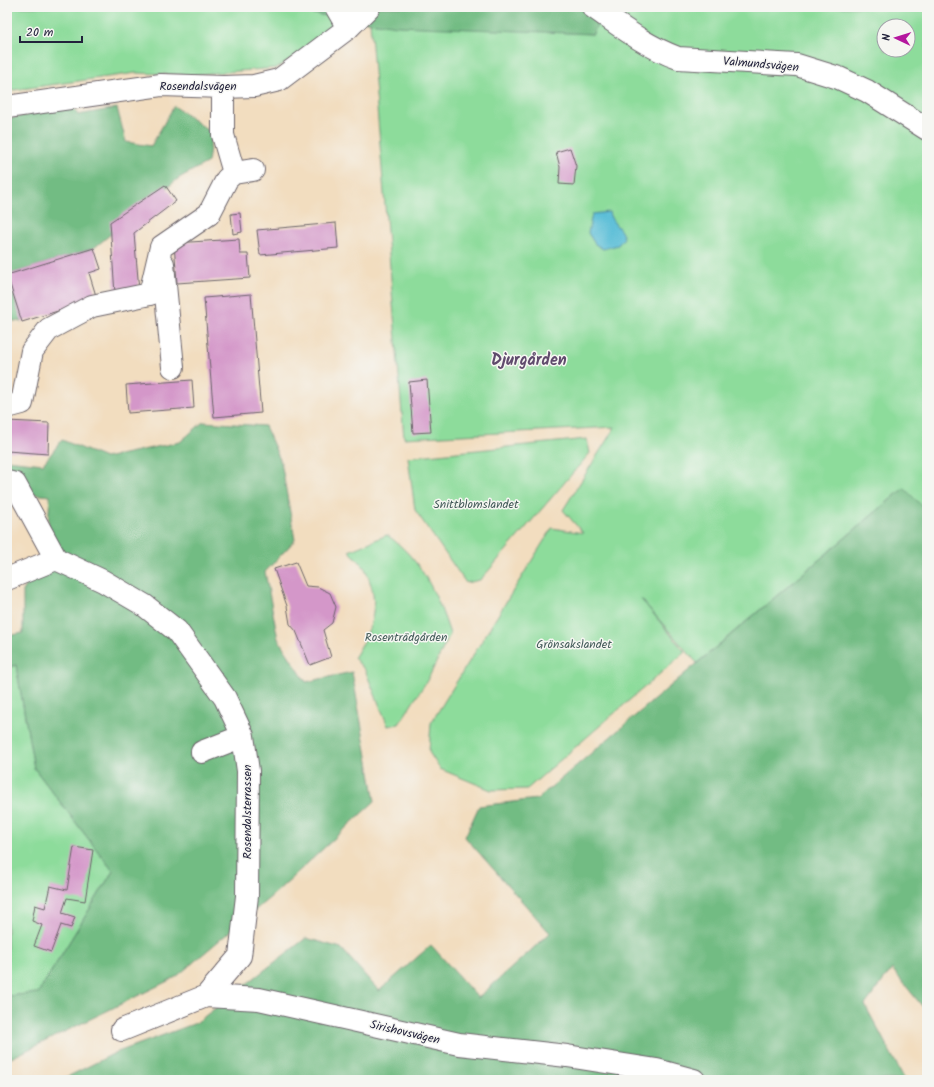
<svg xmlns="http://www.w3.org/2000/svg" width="934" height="1087" font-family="Kalam,sans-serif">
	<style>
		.green { fill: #8ddc9b; stroke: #587f6b; fill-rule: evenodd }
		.forest { fill: #72bc83; stroke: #4a6f5f }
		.water { fill: #59bdd7; stroke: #3e7089 }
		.building { fill: #d497c9 }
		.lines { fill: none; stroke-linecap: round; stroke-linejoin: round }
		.minor-casing { stroke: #6b6369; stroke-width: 24 }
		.minor { stroke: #fff; stroke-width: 22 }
		.labels { text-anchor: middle; stroke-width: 3; stroke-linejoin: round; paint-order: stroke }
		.street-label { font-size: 12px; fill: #22223b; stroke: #f6f6f2 }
		.park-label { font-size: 12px; fill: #425a58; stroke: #f6f6f2 }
		.district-label { font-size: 16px; font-weight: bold; fill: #604b6d; stroke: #f6f6f2 }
	</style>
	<rect width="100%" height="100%" fill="#f6f6f2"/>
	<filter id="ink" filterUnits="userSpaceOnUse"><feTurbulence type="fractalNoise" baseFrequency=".025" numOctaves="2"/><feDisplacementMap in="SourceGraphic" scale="8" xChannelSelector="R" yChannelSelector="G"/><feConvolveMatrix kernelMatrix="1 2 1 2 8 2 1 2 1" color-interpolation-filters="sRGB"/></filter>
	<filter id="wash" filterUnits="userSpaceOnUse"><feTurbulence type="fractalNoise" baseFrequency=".012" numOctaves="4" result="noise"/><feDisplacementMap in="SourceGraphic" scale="16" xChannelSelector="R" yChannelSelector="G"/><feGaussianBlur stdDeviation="0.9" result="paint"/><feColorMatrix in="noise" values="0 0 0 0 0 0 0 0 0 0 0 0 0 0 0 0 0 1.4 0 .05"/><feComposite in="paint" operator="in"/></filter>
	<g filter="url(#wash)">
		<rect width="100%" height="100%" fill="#f2ddbf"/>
		<path class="green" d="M7 7H331L335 24 327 38 276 68 189 75 136 73 7 91Z
			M603 7H927V511L904 488 697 663 641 599 685 652 527 789 491 790 440 769 429 752 431 723 552 528 583 533 563 510 615 427 404 438 370 22 593 34ZM884 26H908V50H884Z
			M587 439 590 453 491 568 480 580 466 583 415 510 408 457Z
			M387 535C422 560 437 594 450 634L428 679 399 724 388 726 365 670 354 658C370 633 380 608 369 579 367 574 366 568 362 565 359 560 354 556 349 551Z
			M16 665 34 768 113 871 38 993 7 996V668Z"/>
		<path class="forest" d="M265 7H604L593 34 397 26Z
			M72 106 78 115 117 108 126 142 151 146 174 106 212 133 208 162 179 178 94 248 8 275 22 322 7 320V119Z
			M203 422 265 426 281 462 295 540 265 572 278 639 306 682 352 672 375 801 273 895 176 977 7 1060V996L38 993 113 871 34 768 16 665 7 668V636L23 633V591L46 553 50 496 7 491V460L43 464 62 440 105 458 180 442Z
			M904 488 927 511V1012L892 969 865 1005 905 1080H61L115 1053 196 1023 306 938 341 948 379 991 431 945 478 998 550 933 465 837 479 806 537 799Z"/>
		<path class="water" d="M609 212C611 223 621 227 624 238L618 245 603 249 595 244 588 233 592 214Z"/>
		<g id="blocks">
			<path class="building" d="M570 148 576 166 574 185 559 184 560 167 556 152Z
				M165 185 176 201 134 233 139 290 115 294 110 222Z
				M240 213 242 232 233 234 231 214Z
				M336 223 338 248 260 255 257 230Z
				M239 239 240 254H248L250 278 177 283 174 243Z
				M94 248 101 269 89 273 97 299 22 322 7 275Z
				M251 294 261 413 214 417 204 298Z
				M192 380 194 408 128 413 126 385Z
				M427 380 431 432 413 433 409 382Z
				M7 421 49 423 48 454 7 451Z
				M296 562 306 586 318 587 330 593 336 607 332 623 323 630 331 657 310 665 296 631 290 624 287 606 274 569Z
				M74 847 93 850 85 901 67 898 62 913 75 917 71 928 61 925 51 952 34 946 42 925 32 921 35 905 45 908 50 886 67 890Z"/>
		</g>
	</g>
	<g filter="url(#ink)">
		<use href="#blocks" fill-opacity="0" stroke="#6b6369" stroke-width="1"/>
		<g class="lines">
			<defs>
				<path id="minor" d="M336 7 348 28
					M593 7C620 26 647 47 678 58L797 65 839 78 867 91 927 129
					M223 87V135L234 173 253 170
					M7 107 161 85 223 87 254 86 279 80 348 28 369 7
					M163 264 173 367
					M7 407 22 403 32 351 49 329 92 306 150 294 161 247 209 214 227 179 234 173
					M7 482 15 484 56 559 103 581 144 605 177 631 225 698 243 736 248 771 247 896 240 956 206 996
					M7 579 56 559
					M202 752 243 736
					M122 1030 206 996 259 999 459 1044 567 1056 657 1070 694 1080"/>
			</defs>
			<use href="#minor" class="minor-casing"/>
			<use href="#minor" class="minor"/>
		</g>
	</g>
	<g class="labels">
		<g class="street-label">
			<text transform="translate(761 64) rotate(5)" y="4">Valmundsvägen</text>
			<text x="198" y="90">Rosendalsvägen</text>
			<text transform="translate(247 812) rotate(-90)" y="4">Rosendalsterrassen</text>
			<text transform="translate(405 1032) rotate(13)" y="4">Sirishovsvägen</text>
		</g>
		<g class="park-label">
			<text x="476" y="508">Snittblomslandet</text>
			<text x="406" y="641">Rosenträdgården</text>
			<text x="574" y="648">Grönsakslandet</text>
		</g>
		<g class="district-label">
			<text x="529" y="365">Djurgården</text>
		</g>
	</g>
	<rect width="934" height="1087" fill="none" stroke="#f6f6f2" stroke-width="24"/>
	<g transform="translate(896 38) rotate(274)"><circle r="19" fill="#f6f6f2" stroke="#a1a1a9"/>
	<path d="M0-3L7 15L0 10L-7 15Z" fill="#b5179e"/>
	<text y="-6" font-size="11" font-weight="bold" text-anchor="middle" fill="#22223b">N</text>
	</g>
	<path d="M20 36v6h62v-6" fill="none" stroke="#22223b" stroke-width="2"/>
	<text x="26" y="36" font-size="12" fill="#22223b" stroke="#f6f6f2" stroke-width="3" paint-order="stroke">20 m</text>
</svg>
